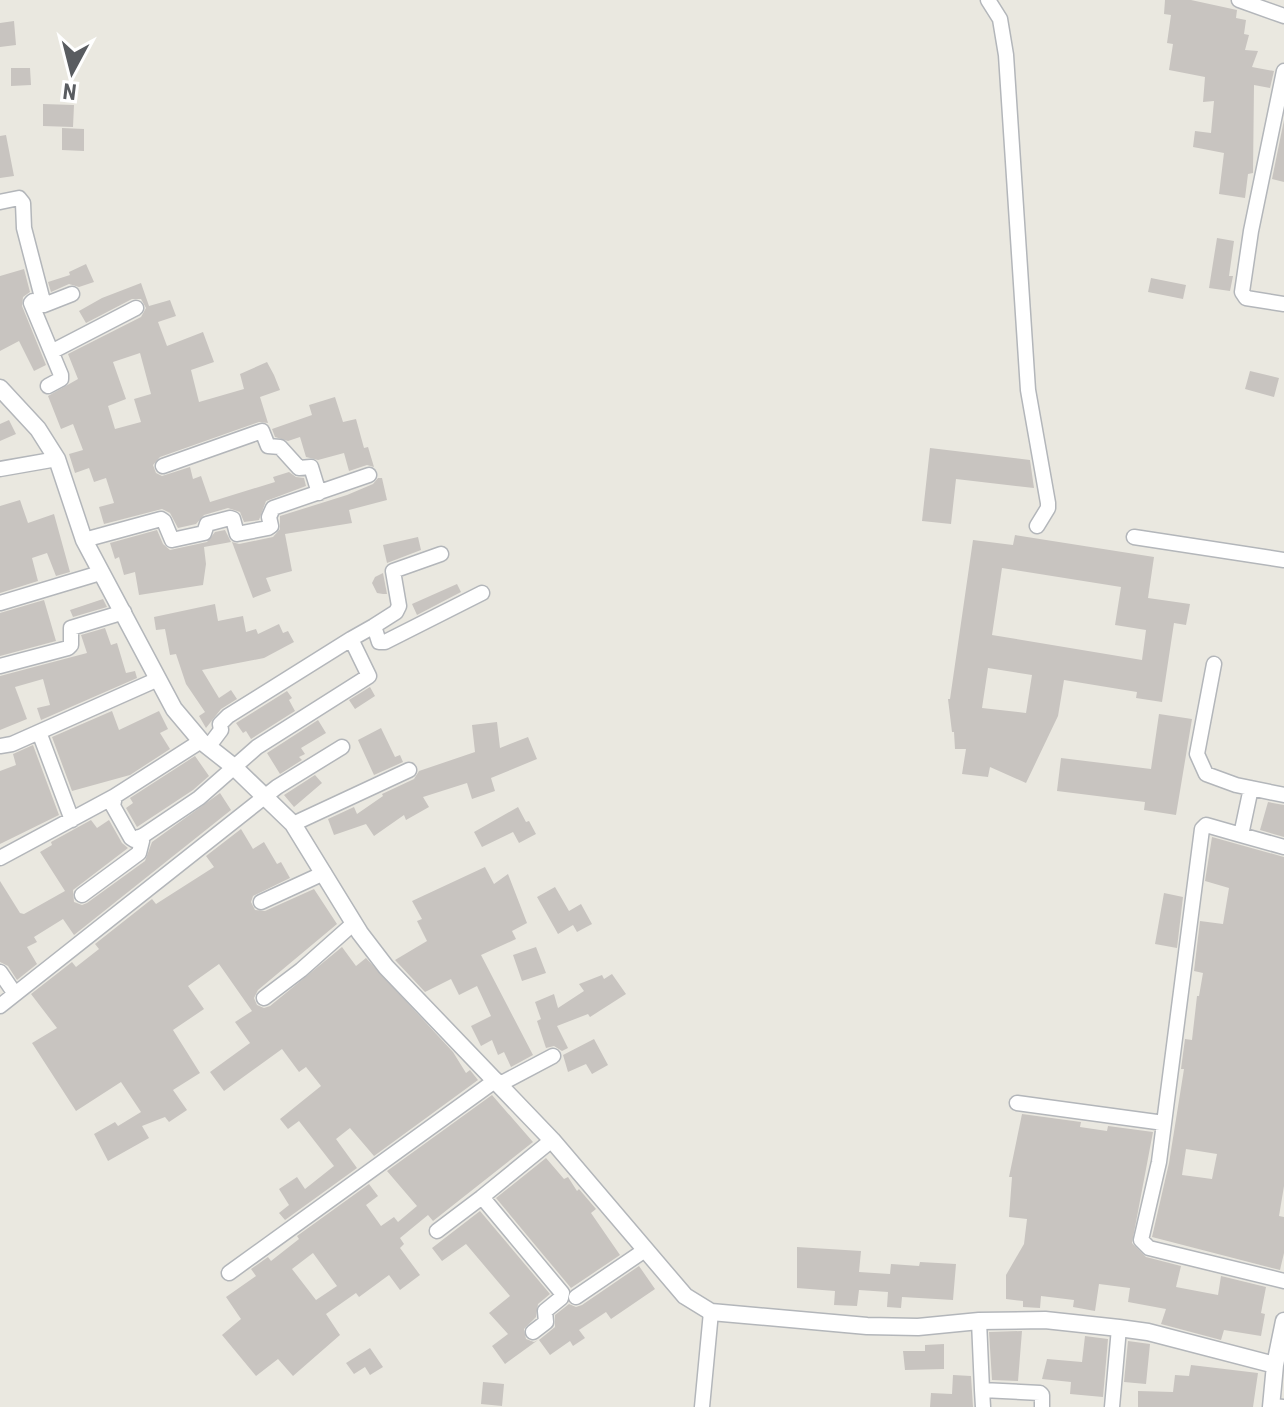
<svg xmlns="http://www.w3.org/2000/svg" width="1284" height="1407" font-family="'Roboto Condensed',sans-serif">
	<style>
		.building { fill: #c8c4c0; fill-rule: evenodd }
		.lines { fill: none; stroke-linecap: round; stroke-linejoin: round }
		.minor-casing { stroke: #b3b6ba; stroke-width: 17 }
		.tertiary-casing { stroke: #b3b6ba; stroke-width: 19 }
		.minor { stroke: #fff; stroke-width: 14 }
		.tertiary { stroke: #fff; stroke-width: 16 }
	</style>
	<rect width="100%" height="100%" fill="#eae8e0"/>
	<path class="building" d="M1165 0H1191L1237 10 1236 18 1246 20 1244 34 1249 35 1245 50 1258 51 1252 67 1274 71 1270 88 1254 85 1253 173 1248 174 1245 198 1219 194 1224 153 1193 147 1195 131 1211 133 1214 101 1203 102 1205 77 1169 70 1173 44 1167 43 1171 15 1164 14Z
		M14 21 16 45 0 47V23Z
		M11 68H30L31 85 11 86Z
		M43 104 74 105 73 127 43 126Z
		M1284 120V182L1272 179Z
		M62 128 84 129V151L62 150Z
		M6 135 14 176 0 178V136Z
		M1217 238 1234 241 1229 276H1233L1230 291 1209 288Z
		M86 264 94 282 79 287 69 284 51 292 48 282 70 275 69 272Z
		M24 269 30 292 23 297 22 306 46 365 34 371 19 341 0 351V276Z
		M1151 278 1186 285 1183 299 1148 292Z
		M141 283 149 306 170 300 176 316 158 322 167 346 203 332 214 362 191 370 199 402 244 389 240 374 267 362 274 375 280 390 260 397 268 423 259 422 160 457 153 465 156 473 162 476 190 467 193 479 201 476 210 502 275 482 273 477 289 472 296 477 304 478 306 486 266 501 259 520 244 522 240 512 228 508 204 515 196 524 178 528 170 513 162 509 104 524 99 507 114 503 106 478 94 482 89 468 75 473 69 454 83 450 73 424 61 429 48 396 78 379 68 354 141 317 146 308 141 299H132L86 323 79 311 102 298ZM140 353 151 394 134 399 141 422 115 429 108 406 126 399 113 362Z
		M1250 371 1279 378 1274 397 1245 389Z
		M335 397 343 422 356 419 364 448 368 447 374 467 367 465 349 471 344 453 318 460 306 457 300 437 288 441 275 437 272 429 312 415 309 405Z
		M9 420 16 434 0 441V424Z
		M930 448 1030 460 1034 488 956 479 951 524 922 521Z
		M378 478H382L387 500 349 510 352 523 285 534 292 571 266 578 271 591 253 598 232 542 239 544 273 537 280 529V516L347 495 373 484Z
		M20 500 28 523 54 514 70 572 56 576 47 553 32 558 38 581 0 593V506Z
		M157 530 163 544 170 550 207 542 215 532 225 530 231 542 204 547 206 564 203 585 139 595 135 572 124 575 119 557 115 559 110 543Z
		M1015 535 1154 557 1148 598 1190 604 1186 625 1174 623 1162 702 1136 698 1137 692 1064 680 1058 716 1026 783 990 767 988 777 962 774 966 749H955L954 732H952L948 699H950L973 540 1013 545ZM1002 568 1121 587 1115 625 1146 630 1142 660 992 635ZM988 668 1032 675 1026 713 982 708Z
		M418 537 421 550 387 563 383 545Z
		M383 573 387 594H383L377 593 372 583 375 577Z
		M457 584 461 592 417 615 412 604Z
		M103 599 107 607 73 617 70 610Z
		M44 600 56 641 0 656V613Z
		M215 604 218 621 243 616 246 632 256 629 258 634 279 624 283 633 288 631 294 642 264 658 202 670 219 698 231 690 237 699 221 709 206 728 199 716 205 712 186 684 176 654 170 655 165 629 156 630 154 617Z
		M105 628 111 645 117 643 126 673 135 671 137 678 41 720 37 708 50 705 43 679 15 687 27 719 0 730V676L87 653 81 635Z
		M370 687 375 696 355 709 349 700Z
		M287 691 292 698 289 700 295 711 251 739 246 731 243 733 236 723Z
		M112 711 119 730 159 711 168 729 160 733 170 749 130 775 72 791 52 737Z
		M1159 714 1192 719 1176 815 1144 810 1145 802 1057 791 1061 758 1151 769Z
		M318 720 326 733 301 748 305 754 299 757 302 760 280 774 267 753Z
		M497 722 500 748 528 737 537 759 491 778 495 791 472 799 467 783 423 797 429 807 406 820 404 815 374 836 366 824 334 835 328 819 354 807 357 814 383 796 382 794 414 779 419 771 475 752 472 725Z
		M381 728 395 757 400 755 403 762 374 775 358 740Z
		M33 745 59 815 0 844V771L16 765 13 754Z
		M195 756 209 776 193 790 137 827 126 808 133 803 130 798Z
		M315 775 322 783 294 807 284 795Z
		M220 793 231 810 74 935 63 919 34 937 37 942 27 947 37 964 17 980 8 966 0 962V881L20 913 24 914 65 891 40 852 52 845 51 842 91 820 97 828 109 820 122 843 128 848 73 890 74 902 82 905 87 903 145 861 152 842Z
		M1268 802 1284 805V837L1260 830Z
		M518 807 526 822 529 821 536 834 519 843 513 832 482 847 474 832Z
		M241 829 253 849 264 842 277 864 281 862 290 878 253 896 251 902 255 910 265 911 314 889 337 924 258 990 254 998 257 1005 264 1008 270 1006 342 947 356 966 366 958 453 1052 466 1073 470 1070 478 1080 374 1156 350 1128 336 1139 357 1168 285 1220 279 1213 289 1205 279 1189 297 1177 305 1189 334 1166 299 1121 288 1129 280 1119 321 1086 306 1067 299 1072 282 1049 224 1091 210 1072 250 1043 235 1022 252 1011 219 964 188 986 204 1009 173 1030 200 1073 173 1090 187 1110 169 1122 165 1117 142 1126 149 1138 108 1161 94 1134 115 1122 118 1126 141 1112 121 1082 76 1111 32 1043 57 1028 31 994 72 962 76 967 99 949 95 944 152 899 156 904 214 867 206 856Z
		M1212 837 1284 857V1186L1279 1216 1284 1217V1253L1280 1270 1152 1237 1169 1163 1184 1069H1181L1185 1039 1192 1040 1197 996H1199L1203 973 1194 971 1200 921 1223 924 1229 888 1205 881ZM1186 1149 1217 1154 1212 1179 1182 1175Z
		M485 867 494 884 508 874 527 923 512 931 516 939 481 955 533 1055 511 1067 504 1052 498 1055 492 1040 481 1046 471 1026 491 1016 477 986 459 995 451 979 425 992 395 960 427 941 417 921 422 919 412 901Z
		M555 887 569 911 581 904 592 924 577 932 573 925 558 934 537 897Z
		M1164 893 1183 897 1177 948 1155 944Z
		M536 947 546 973 522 981 513 955Z
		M612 974 626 994 590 1017 588 1014 557 1026 568 1048 562 1051 554 1046 546 1048 537 1021 541 1019 535 1002 554 994 558 1008 584 991 579 984 602 975 604 979Z
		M594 1039 608 1065 592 1074 586 1064 568 1072 563 1055Z
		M492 1095 533 1142 433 1221 428 1215 400 1238 404 1244 400 1248 420 1275 400 1290 389 1275 359 1297 356 1293 326 1314 340 1335 293 1376 278 1359 256 1376 222 1335 241 1319 226 1297 256 1276 251 1269 268 1257 271 1261 299 1239 297 1236 369 1184 378 1196 366 1205 381 1226 394 1217 398 1222 417 1206 387 1171ZM313 1253 337 1286 316 1300 292 1269Z
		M1022 1114 1081 1122 1080 1127 1107 1131 1108 1126 1153 1132 1132 1243 1146 1257 1181 1266 1176 1287 1218 1295 1221 1276 1266 1287 1261 1313 1265 1314 1261 1336 1224 1330 1221 1340 1161 1324 1166 1309 1128 1302 1130 1288 1099 1284 1095 1311 1073 1307 1074 1300 1041 1296 1040 1308 1023 1307V1301L1006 1299V1275L1024 1244 1027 1219 1009 1217 1012 1177H1009Z
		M546 1158 564 1179 568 1177 577 1191 579 1189 596 1209 591 1213 620 1255 571 1288 496 1198Z
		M480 1211 550 1294 538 1304 536 1317 524 1329 526 1339 534 1342 538 1340 505 1364 492 1346 508 1334 489 1313 510 1296 466 1244 442 1261 432 1248Z
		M797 1247 861 1251 859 1272 890 1274 891 1264 919 1266 920 1262 956 1264 953 1300 902 1297 901 1308 887 1307 888 1292 859 1290 857 1306 834 1305 835 1291 797 1288Z
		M639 1266 655 1289 611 1319 606 1312 579 1330 585 1338 573 1346 570 1341 550 1355 539 1340 555 1327V1315L569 1304 576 1307 582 1305Z
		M1022 1331 1018 1381 992 1380 989 1332Z
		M1085 1336 1108 1339 1103 1397 1070 1394 1071 1382 1042 1379 1047 1359 1082 1362Z
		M1128 1341 1150 1344 1146 1384 1124 1382Z
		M944 1344V1369L905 1370 903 1351H925V1345Z
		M370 1348 383 1367 370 1375 365 1367 354 1374 346 1363Z
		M1191 1365 1258 1373 1253 1407H1138V1391L1173 1392 1175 1375 1189 1376Z
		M953 1375 971 1376 973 1407H930L931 1393 952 1394Z
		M483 1382 504 1384 502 1406 481 1404Z"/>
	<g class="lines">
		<defs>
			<path id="minor" d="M988 0 1000 19 1006 55 1028 390 1048 503V508L1037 526
				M1239 0 1284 16
				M1284 71 1251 231 1242 292 1246 298 1284 304
				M0 202 19 198 23 203 24 228 44 305 33 301 31 303 61 375V379L48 386
				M44 305 72 294
				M53 351 136 308
				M163 466 262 431 268 446 280 447 299 468 311 467 319 493
				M0 469 57 459
				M1134 537 1284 560
				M84 540 161 519 164 521 172 540 204 533 207 524 230 518 233 519 237 534 268 528 271 526 269 517 273 508 369 475
				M0 603 100 573
				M374 626 396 612 399 606 393 571 441 554
				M1214 664 1197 754 1206 774 1236 785 1284 795
				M0 666 68 648 71 645V628L124 612
				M39 732 72 820
				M201 741 115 796 113 806 131 838 134 840 144 835 199 798 257 747 369 676 351 639 374 626 379 642H385L482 593
				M0 746 12 744 156 680
				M209 746 221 730 220 724 228 716 351 639
				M1251 788 1241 835 1284 847
				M293 824 409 770
				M1241 835 1206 825 1202 829 1159 1162 1141 1240 1149 1248 1284 1281
				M0 858 115 796
				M82 895 139 853 142 841 139 837
				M261 902 324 873
				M0 972 15 994
				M264 998 301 970 354 923
				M0 1006 277 787 342 747
				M500 1084 553 1056
				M1017 1103 1164 1123
				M482 1197 562 1293 561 1298 545 1311 546 1322 533 1332
				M437 1231 482 1197 552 1140
				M229 1273 496 1080
				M576 1297 645 1250
				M979 1321 982 1390 1040 1393 1042 1395V1407
				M982 1390 983 1407
				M1271 1406 1284 1407
				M702 1407 711 1312
				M1112 1407 1119 1328"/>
			<path id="tertiary" d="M0 388 38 429 57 459 84 540 174 709 201 741 234 767 293 824 360 933 386 967 552 1140 685 1296 711 1312 867 1326 918 1327 979 1321 1045 1320 1119 1328 1148 1332 1275 1365
				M1271 1407 1275 1365 1284 1321"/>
		</defs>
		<use href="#minor" class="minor-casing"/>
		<use href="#tertiary" class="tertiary-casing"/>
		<use href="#minor" class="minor"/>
		<use href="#tertiary" class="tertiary"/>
	</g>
	<g transform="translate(72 72) rotate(187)" stroke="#ffffff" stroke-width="6" paint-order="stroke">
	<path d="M0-6L14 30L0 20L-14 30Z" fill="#595c60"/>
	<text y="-12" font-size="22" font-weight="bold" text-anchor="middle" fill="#595c60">N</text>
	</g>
</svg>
